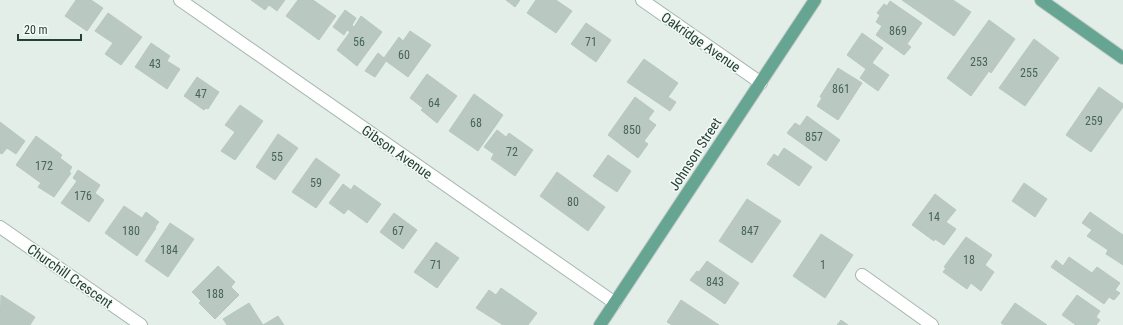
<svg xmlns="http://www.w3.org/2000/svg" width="1123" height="325" font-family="'Roboto Condensed',sans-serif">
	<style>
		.building { fill: #b9c9c2; stroke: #b6c8c0 }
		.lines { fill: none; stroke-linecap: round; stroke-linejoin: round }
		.minor-casing { stroke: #a6b7b0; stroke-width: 14 }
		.primary-casing { stroke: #c1cac7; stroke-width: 14 }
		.minor { stroke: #fff; stroke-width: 12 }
		.primary { stroke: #67a593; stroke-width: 12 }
		.labels { text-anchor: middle; stroke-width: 3; stroke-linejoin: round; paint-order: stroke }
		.number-label { font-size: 12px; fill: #48635a }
		.street-label { font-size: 14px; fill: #234137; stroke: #f5faf7 }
	</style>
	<rect width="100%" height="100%" fill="#e4eee9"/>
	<path class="building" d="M76 0H91L103 8 87 31 65 16Z
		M251 0H285L277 11 269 5 265 10Z
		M298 0H313L336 16 319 40 286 16Z
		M506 0H520L515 7Z
		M536 0H556L572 11 556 33 527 13Z
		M902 0H953L971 12 954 36Z
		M890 1 922 23 907 44 911 47 904 55 876 35 882 26 876 22 880 15 877 13 884 4 887 6Z
		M345 10 356 18 352 25 354 27 361 16 382 32 357 66 337 50 350 32 347 30 344 35 333 27Z
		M108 13 142 37 121 65 105 54 113 43 95 31Z
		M989 20 1015 39 991 73 989 71 971 96 947 78Z
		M586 23 611 40 596 62 571 44Z
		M410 31 431 45 408 77 386 61 375 77 365 71 378 53 384 58 399 37 403 41Z
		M862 33 883 48 872 63 889 75 878 91 860 78 866 69 847 55Z
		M1034 39 1059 58 1025 106 999 88Z
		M151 43 170 56 167 61 180 69 167 89 135 67Z
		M644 59 678 83 668 97 676 102 670 111 627 82Z
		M838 68 862 83 838 120 817 106 822 98 820 97 821 95Z
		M427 74 457 96 437 123 421 110 423 108 410 98Z
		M197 77 219 92 208 109 206 108 204 110 184 96Z
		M1099 87 1123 104V107L1091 152 1066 135Z
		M474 94 503 115 478 151 449 131Z
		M635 97 654 111 648 119 656 125 644 141 648 144 638 158 608 135Z
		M240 105 263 121 235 160 221 151 235 132 225 125Z
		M807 116 840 140 826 161 787 133 795 123 800 126Z
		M0 122 25 141 16 154 7 148 2 154 0 153Z
		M497 130 506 137 509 133 533 150 515 176 491 159 494 154 484 147Z
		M278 134 298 148 275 180 256 167Z
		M36 136 62 155 60 158 72 167 69 172 71 173 54 197 38 187 41 183 16 165Z
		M784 148 812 167 799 186 767 164 774 154 778 157Z
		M608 155 631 171 617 192 593 176Z
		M316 158 340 175 316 208 292 192Z
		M78 170 100 185 95 193 104 200 89 222 61 203 77 181 73 178Z
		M557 172 605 207 588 231 540 196Z
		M1024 183 1047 199 1035 217 1012 201Z
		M343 184 351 190 354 185 381 204 367 223 348 209 344 214 329 203Z
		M935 194 956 210 946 222 956 229 944 245 935 239 934 241 912 225Z
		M747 199 781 221 752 263 719 241Z
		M124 206 142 218 146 212 159 222 155 227 156 228 137 256 105 233Z
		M1090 212 1123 235V265L1106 254 1108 250 1087 236 1092 230 1082 223Z
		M394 213 417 230 403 249 380 232Z
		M170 223 194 239 168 277 145 261Z
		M821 234 853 255 825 298 793 276Z
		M966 237 992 255 985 265 994 272 981 291 971 283 967 289 943 272 946 268 944 267Z
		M436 242 459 258 437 288 414 272Z
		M1069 257 1092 273 1097 267 1120 283 1115 290 1120 293 1114 300 1109 297 1104 304 1051 267 1056 260 1063 266Z
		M707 261 739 283 725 304 690 280 697 271 699 272Z
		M218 266 235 282 231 287 239 295 215 319 199 303 201 301 192 292Z
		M501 288 537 313 528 325H503L476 308 489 290 496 295Z
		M1 295 35 317 30 325H0Z
		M1077 295 1100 311 1096 317 1100 320 1096 325H1076L1062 315Z
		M681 300 719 325H672L667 322Z
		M249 303 263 325H227L223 319Z
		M1015 303 1047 325H1004L1001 323Z
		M278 316 284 325H263Z
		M841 320 848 325H837Z"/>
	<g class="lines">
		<defs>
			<path id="minor" d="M180 0 615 303
				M642 0 761 83
				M0 227 141 325
				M862 275 932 325"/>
			<path id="primary" d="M1041 0 1123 58
				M600 325 815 0"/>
		</defs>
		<use href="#minor" class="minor-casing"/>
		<use href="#primary" class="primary-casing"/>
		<use href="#minor" class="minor"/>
		<use href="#primary" class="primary"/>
	</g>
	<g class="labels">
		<g class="number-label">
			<text x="898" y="35">869</text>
			<text x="359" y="46">56</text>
			<text x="591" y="46">71</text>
			<text x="404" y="59">60</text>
			<text x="979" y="66">253</text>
			<text x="155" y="68">43</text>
			<text x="1029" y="77">255</text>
			<text x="841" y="93">861</text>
			<text x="201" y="98">47</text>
			<text x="434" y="107">64</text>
			<text x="1094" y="125">259</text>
			<text x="476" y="127">68</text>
			<text x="632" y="134">850</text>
			<text x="814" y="141">857</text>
			<text x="512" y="156">72</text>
			<text x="277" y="161">55</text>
			<text x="44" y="170">172</text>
			<text x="316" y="187">59</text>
			<text x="83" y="200">176</text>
			<text x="573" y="206">80</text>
			<text x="934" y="221">14</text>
			<text x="131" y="235">180</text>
			<text x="398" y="235">67</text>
			<text x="750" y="235">847</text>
			<text x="169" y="254">184</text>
			<text x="969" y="264">18</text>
			<text x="436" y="269">71</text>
			<text x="823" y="269">1</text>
			<text x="715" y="286">843</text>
			<text x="215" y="298">188</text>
		</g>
		<g class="street-label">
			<text transform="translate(701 42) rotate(35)" y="5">Oakridge Avenue</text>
			<text transform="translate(397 152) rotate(35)" y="5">Gibson Avenue</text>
			<text transform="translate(695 154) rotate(-57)" y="5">Johnson Street</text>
			<text transform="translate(70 276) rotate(35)" y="5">Churchill Crescent</text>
		</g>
	</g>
	<path d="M18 34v6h63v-6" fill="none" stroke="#234137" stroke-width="2"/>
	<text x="24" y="34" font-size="12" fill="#234137" stroke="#f5faf7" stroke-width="3" paint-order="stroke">20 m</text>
</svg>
